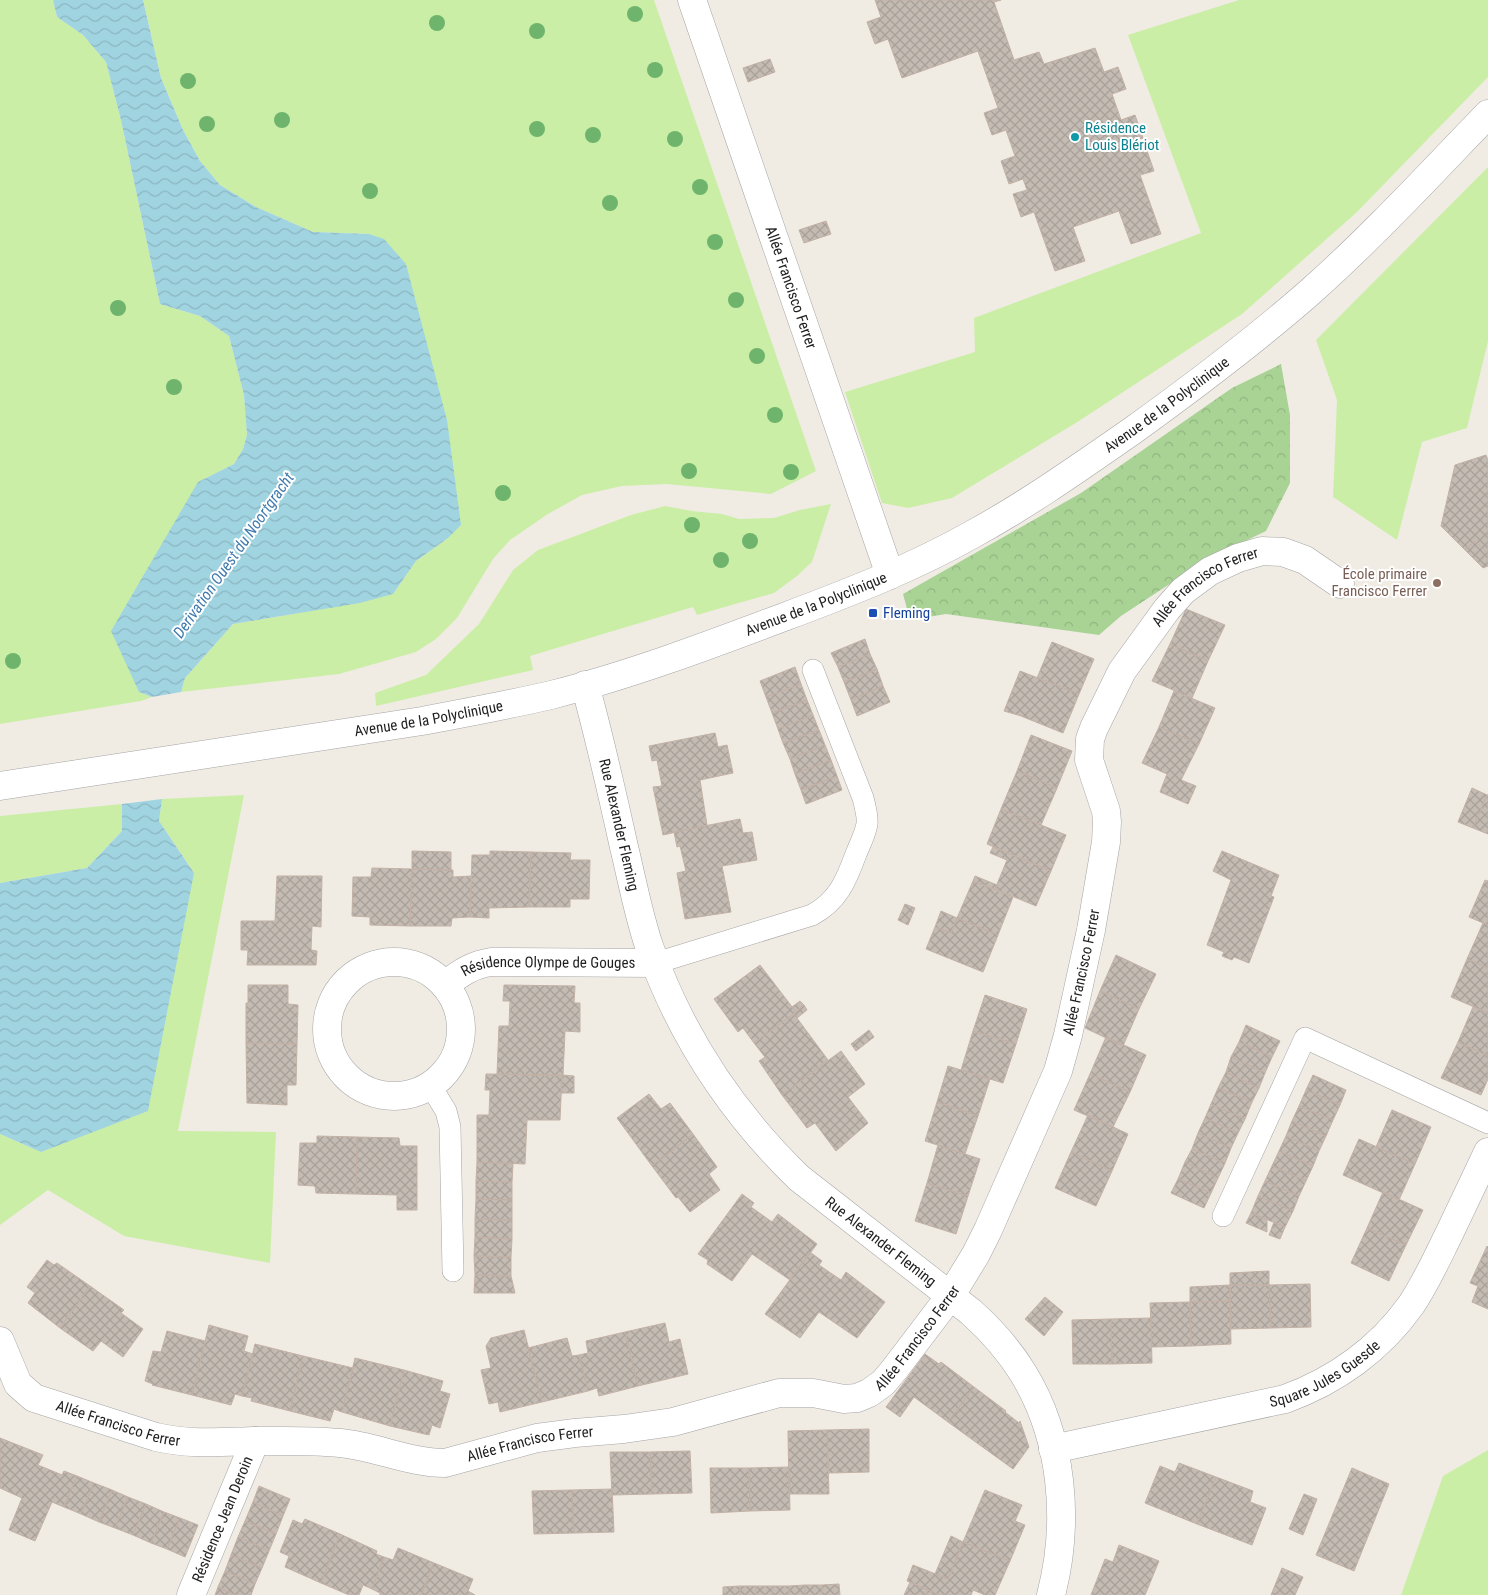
<svg xmlns="http://www.w3.org/2000/svg" width="1488" height="1595" font-family="'Roboto Condensed',sans-serif">
	<style>
		.grass { fill: #cbeea6 }
		.forest { fill: url(#forest-crowns) }
		.water { fill: url(#water-waves) }
		.building { fill: url(#building-cross-hatch); stroke: #c3b1a5 }
		.lines { fill: none; stroke-linecap: round; stroke-linejoin: round }
		.service-casing { stroke: #a5a5a5; stroke-width: 22 }
		.minor-casing { stroke: #a5a5a5; stroke-width: 29 }
		.tertiary-casing { stroke: #a5a5a5; stroke-width: 29 }
		.service { stroke: #fff; stroke-width: 21 }
		.minor { stroke: #fff; stroke-width: 28 }
		.tertiary { stroke: #fff; stroke-width: 28 }
		.tree { fill: #6eb46d }
		.culture-dot { fill: #0f9aa8; stroke: #fff; stroke-width: 2 }
		.education-dot { fill: #8d6e63; stroke: #fff; stroke-width: 2 }
		.transit-dot { fill: #1a4fb4; stroke: #fff; stroke-width: 2 }
		.labels { text-anchor: middle; stroke-width: 4; stroke-linejoin: round; paint-order: stroke }
		.culture-label { font-size: 15px; fill: #0d838f; stroke: #fff; text-anchor: start }
		.street-label { font-size: 15px; fill: #1e1e1e; stroke: #fff }
		.education-label { font-size: 15px; fill: #785e54; stroke: #fff; text-anchor: end }
		.transit-label { font-size: 15px; fill: #164399; stroke: #fff; text-anchor: start }
		.water-label { font-size: 16px; font-style: italic; fill: #407aae; stroke: #fff }
	</style>
	<defs>
		<pattern id="forest-crowns" width="20" height="18" patternUnits="userSpaceOnUse" patternTransform="scale(1.25)"><rect width="20" height="18" fill="#a9d395"/><path d="M2 6a3 3 0 1 1 6 0M12 15a3 3 0 1 1 6 0" fill="none" stroke="#91b580"/></pattern>
		<pattern id="water-waves" width="16" height="10" patternUnits="userSpaceOnUse" patternTransform="scale(1.25)"><rect width="16" height="10" fill="#a1d4e1"/><path d="M0 5q4-4 8 0t8 0" fill="none" stroke="#8ab6c1"/></pattern>
		<pattern id="building-cross-hatch" width="8" height="8" patternUnits="userSpaceOnUse" patternTransform="scale(1.25)"><rect width="8" height="8" fill="#c4bbb3"/><path d="M0 0l8 8M0 8l8-8" fill="none" stroke="#a8a09a"/></pattern>
	</defs>
	<rect width="100%" height="100%" fill="#f0ece4"/>
	<path class="grass" d="M0 0H53L57 17 83 35 106 62 121 120 160 304 200 316 229 336 244 395 247 435 243 449 234 464 198 482 139 692 152 697 141 701 0 724Z
		M143 0H654L816 471 771 494 667 484 622 486 582 495 548 514 510 540 493 559 457 618 436 639 416 652 339 674 181 692 185 678 233 624 282 616 393 594 416 561 448 538 369 234 313 232 256 207 220 185 200 161 183 130 161 78Z
		M1239 0H1488V77L1357 212 1242 314 1079 421 952 498 908 508 882 503 845 392 975 352 974 318 1201 233 1128 35Z
		M1488 167V341L1467 428 1422 442 1397 540 1333 497 1337 400 1316 340Z
		M831 504 812 562 797 576 774 593 697 615 693 607 530 656 533 670 376 706 375 693 426 675 479 624 513 570 538 550 631 515 665 506 692 511 722 514 739 519 774 518 800 510Z
		M244 795 178 1131 276 1132 270 1263 124 1236 48 1190 0 1225V1134L41 1152 194 873 159 821 162 799Z
		M122 804V831L87 868 0 883V816Z
		M1488 1450V1595H1401L1443 1476Z"/>
	<path class="forest" d="M1281 364 1290 415V483L1266 531 1206 560 1121 616 1099 635 946 614 910 620 903 594 1081 493 1232 388Z"/>
	<path class="water" d="M53 0H143L161 78 183 130 200 161 220 185 256 207 313 232 369 234 384 239 406 264 447 420 461 525 448 538 416 561 393 594 360 603 233 624 185 678 181 692 152 697 139 692 111 631 198 482 234 464 243 449 247 435 244 395 229 336 200 316 160 304 121 120 106 62 83 35 57 17Z
		M162 799 159 821 194 873 148 1111 41 1152 0 1134V883L87 868 122 831V804Z"/>
	<path class="building" d="M875 0H1001L994 2 1014 60 1039 52 1044 64 1095 48 1104 72 1118 67 1126 89 1112 94 1121 120 1135 115 1143 138 1129 142 1133 153 1146 148 1154 171 1140 175 1161 234 1131 244 1119 211 1073 227 1085 261 1055 271 1034 212 1021 217 1013 194 1027 190 1023 179 1009 184 1001 161 1015 156 1006 130 992 135 984 113 998 108 978 51 902 78 888 39 875 44 867 22 881 17Z
		M770 59 775 72 748 82 743 68Z
		M826 221 831 234 804 243 799 230Z
		M1486 455 1488 460V554L1475 541 1465 550 1441 526 1455 465Z
		M1475 541 1488 554V566L1483 568 1465 550Z
		M1186 609 1225 625 1208 661 1170 644Z
		M865 639 870 654 838 667 831 653Z
		M1052 642 1094 659 1079 694 1037 678Z
		M1170 644 1208 661 1192 698 1152 681Z
		M870 654 877 669 844 682 838 667Z
		M795 667 801 684 766 697 760 681Z
		M877 669 883 686 851 700 844 682Z
		M1020 671 1079 694 1063 733 1021 716 1004 711Z
		M801 684 807 700 772 713 766 697Z
		M883 686 890 702 857 716 851 700Z
		M1174 691 1215 708 1199 744 1159 727Z
		M807 700 813 715 778 729 772 713Z
		M813 715 819 730 783 743 778 729Z
		M1159 727 1199 744 1181 780 1196 786 1188 804 1160 792 1167 774 1142 763Z
		M819 730 825 745 790 759 783 743Z
		M715 733 718 747 727 745 733 773 700 780 707 825 663 835 653 787 662 786 657 760 652 761 649 746Z
		M1031 735 1072 751 1057 788 1017 771Z
		M825 745 831 760 795 774 790 759Z
		M831 760 837 776 801 790 795 774Z
		M1017 771 1057 788 1041 825 1001 809Z
		M837 776 842 790 806 804 801 790Z
		M1472 788 1487 795 1473 828 1458 822Z
		M1487 795H1488V834L1473 828Z
		M1001 809 1066 835 1051 871 987 844Z
		M740 819 743 833 752 832 757 860 722 866 731 912 685 919 677 873 686 871 680 846 677 847 674 832Z
		M993 847 1051 871 1036 906 995 889 1007 860 990 853Z
		M412 851 451 852V870L412 869Z
		M490 851 531 852 529 907 489 908V918L470 917 472 855H490Z
		M1222 851 1279 875 1271 896 1274 897 1249 963 1234 957 1232 960 1222 956 1224 952 1207 945 1231 880 1213 871Z
		M531 852 571 853 570 860H590L589 899H570V907H529Z
		M372 868 412 869 410 926 370 925V917L352 916 353 877H371Z
		M412 869 453 870V877L471 876 470 917 452 918 451 926H410Z
		M277 876H322L321 927 312 926 311 950 317 951 316 965H247L248 950H241V921H275Z
		M975 876 997 885 995 889 973 881Z
		M1485 880 1488 881V925L1469 917Z
		M973 881 1013 897 998 935 957 918Z
		M905 904 915 908 908 925 898 920Z
		M941 911 957 918 951 933 935 927Z
		M957 918 998 935 983 972 926 949 935 927 951 933Z
		M1483 923 1488 925V968L1467 959Z
		M1116 955 1156 974 1139 1009 1100 991Z
		M1467 959 1488 968V1013L1451 997Z
		M760 965 796 1012 754 1043 743 1028 738 1032 714 999Z
		M248 985H288V1004L298 1005 297 1044 246 1043V1003H248Z
		M504 985 575 986 574 1003H580V1032L565 1031 563 1076 497 1074 499 1026H509L510 1001H503Z
		M1100 991 1139 1009 1123 1046 1085 1028Z
		M985 995 1027 1009 1016 1044 973 1031Z
		M800 1001 804 1005 796 1012 792 1007Z
		M804 1005 807 1010 797 1018 794 1014Z
		M1473 1007 1488 1013V1056L1458 1042Z
		M794 1014 828 1060 782 1095 759 1061 765 1057 754 1043Z
		M1246 1025 1280 1041 1272 1057 1239 1042Z
		M869 1030 874 1037 856 1051 851 1044Z
		M973 1031 1016 1044 1003 1083 961 1070Z
		M1106 1037 1146 1055 1130 1092 1090 1074Z
		M1239 1042 1272 1057 1265 1073 1231 1057Z
		M1458 1042 1488 1056V1079L1481 1095 1441 1078Z
		M246 1043 297 1044 296 1085H287V1105L247 1103Z
		M841 1051 865 1084 848 1097 868 1123 836 1151 815 1123 807 1128 782 1095Z
		M1231 1057 1265 1073 1259 1088 1226 1072Z
		M948 1066 990 1079 978 1116 937 1102Z
		M1226 1072 1259 1088 1252 1102 1218 1088Z
		M486 1074 562 1075 560 1120H527L525 1164 477 1162V1115H489L490 1090H485Z
		M1090 1074 1130 1092 1113 1127 1074 1110Z
		M562 1075 574 1076V1093H561Z
		M1313 1075 1346 1090 1340 1105 1306 1090Z
		M1218 1088 1252 1102 1245 1119 1211 1104Z
		M1306 1090 1340 1105 1333 1120 1299 1106Z
		M649 1094 661 1109 670 1103 693 1134 652 1166 617 1118Z
		M937 1102 978 1116 965 1154 925 1141Z
		M1211 1104 1245 1119 1238 1133 1205 1118Z
		M1299 1106 1333 1120 1326 1136 1292 1121Z
		M1392 1110 1431 1127 1415 1164 1376 1147Z
		M1088 1115 1128 1134 1112 1171 1071 1152Z
		M1205 1118 1238 1133 1231 1148 1198 1133Z
		M1292 1121 1326 1136 1319 1151 1286 1136Z
		M1198 1133 1231 1148 1225 1163 1192 1149Z
		M693 1134 717 1167 709 1174 720 1190 690 1212 678 1197 676 1198 652 1166Z
		M317 1136 357 1137 356 1194 316 1193 315 1186 298 1185 300 1143H317Z
		M1286 1136 1319 1151 1313 1166 1279 1151Z
		M357 1137 399 1138 400 1146H417V1210H397V1195L356 1194Z
		M1359 1139 1415 1164 1399 1200 1343 1175Z
		M938 1145 980 1159 968 1196 927 1183Z
		M1192 1149 1225 1163 1218 1178 1185 1162Z
		M1279 1151 1313 1166 1306 1181 1272 1166Z
		M1071 1152 1112 1171 1096 1206 1055 1188Z
		M477 1162 513 1164 512 1182 476 1181Z
		M1185 1162 1218 1178 1211 1193 1178 1179Z
		M1272 1166 1306 1181 1299 1196 1265 1181Z
		M1178 1179 1211 1193 1204 1208 1171 1193Z
		M476 1181 512 1182V1200L476 1199Z
		M1265 1181 1299 1196 1293 1211 1258 1196Z
		M927 1183 968 1196 956 1234 915 1221Z
		M1383 1192 1423 1210 1406 1245 1367 1228Z
		M742 1194 754 1203 751 1207 772 1222 778 1214 817 1244 790 1280 752 1254 732 1281 707 1264 708 1260 698 1254Z
		M1258 1196 1293 1211 1285 1227 1251 1213Z
		M476 1199 512 1200V1220L475 1219Z
		M1251 1213 1267 1219V1232L1246 1223Z
		M475 1219 512 1220V1239L475 1237Z
		M1274 1222 1285 1227 1280 1239 1269 1235Z
		M1367 1228 1406 1245 1389 1281 1351 1263Z
		M475 1237 512 1239 511 1257 474 1256Z
		M1487 1246 1488 1247V1309L1472 1302 1478 1286 1470 1283Z
		M810 1252 822 1261 819 1265 841 1280 846 1272 885 1302 857 1338 819 1312 800 1338 765 1314Z
		M474 1256 511 1257V1276L475 1275Z
		M47 1260 54 1265 57 1263 90 1286 60 1328 28 1303 35 1293 27 1287Z
		M1269 1271V1285H1230V1273Z
		M475 1275 511 1276 515 1293H474Z
		M1310 1284 1311 1327 1271 1328 1269 1285Z
		M1230 1285V1301L1190 1302V1287Z
		M1230 1285H1269L1271 1328 1231 1329Z
		M90 1286 124 1310 121 1313 143 1329 123 1357 101 1341 93 1351 60 1328Z
		M1045 1297 1063 1312 1044 1336 1025 1319Z
		M1230 1301 1231 1344 1191 1346 1190 1302Z
		M1190 1302 1191 1346 1152 1347 1150 1303Z
		M1151 1318 1152 1363 1112 1364 1111 1319Z
		M1111 1319 1112 1364H1073L1072 1320Z
		M665 1323 669 1342 680 1339 688 1374 638 1386 625 1332Z
		M209 1325 248 1336 244 1351 253 1354 242 1396 235 1394 231 1405 192 1395Z
		M524 1330 542 1402 500 1412 498 1402 489 1404 481 1370 491 1368 486 1346 491 1338Z
		M167 1331 205 1341 192 1395 152 1385 153 1384 145 1381 153 1351 161 1352Z
		M625 1332 638 1386 599 1396 597 1388 588 1391 579 1355 588 1353 586 1341Z
		M567 1338 572 1356 579 1355 588 1391 542 1402 528 1348Z
		M255 1344 303 1356 290 1411 251 1401 252 1398 242 1396Z
		M925 1354 939 1364 941 1362 974 1387 948 1422 914 1397 900 1417 886 1407Z
		M303 1356 353 1368 342 1412 334 1409 330 1421 290 1411Z
		M355 1358 404 1370 390 1426 342 1412Z
		M404 1370 443 1381 440 1391 450 1394 440 1428 432 1425 429 1435 390 1426Z
		M974 1387 1006 1411 1005 1412 1019 1423 1020 1421 1029 1447 1013 1469 948 1422Z
		M869 1429V1472L829 1473 827 1430Z
		M827 1430 829 1494H789L788 1431Z
		M0 1438 43 1455 38 1465 62 1475 64 1471 77 1476 64 1507 52 1502 35 1541 9 1530 22 1498 0 1488Z
		M690 1451 692 1493 652 1494 650 1452Z
		M610 1452H650L652 1494 612 1495Z
		M1179 1463 1216 1477 1197 1524 1145 1503 1160 1466 1175 1472Z
		M789 1467 790 1510 750 1511 749 1468Z
		M710 1468H749L750 1511 711 1513Z
		M1352 1468 1389 1484 1354 1571 1316 1555Z
		M77 1476 94 1483 81 1514 64 1507Z
		M1216 1477 1253 1491 1250 1502 1266 1508 1252 1545 1197 1524Z
		M94 1483 112 1490 99 1522 81 1514Z
		M259 1486 290 1499 283 1516 253 1502Z
		M612 1489 614 1532 574 1533 572 1490Z
		M112 1490 128 1497 115 1528 99 1522Z
		M572 1490 574 1533 534 1534 532 1491Z
		M985 1490 1022 1505 1015 1521 1025 1525 1010 1561 963 1542Z
		M1304 1494 1317 1499 1303 1535 1289 1529Z
		M128 1497 146 1504 133 1535 115 1528Z
		M253 1502 283 1516 276 1534 245 1521Z
		M146 1504 164 1512 151 1543 133 1535Z
		M164 1512 180 1518 167 1549 151 1543Z
		M180 1518 198 1525 185 1557 167 1549Z
		M305 1519 340 1534 321 1583 285 1567 289 1556 280 1552 293 1520 302 1524Z
		M245 1521 276 1534 269 1551 238 1537Z
		M340 1534 377 1551 376 1554 384 1557 372 1589 363 1585 359 1595H349L321 1583Z
		M951 1536 963 1542 948 1579 935 1574Z
		M238 1537 269 1551 262 1568 231 1555Z
		M963 1542 1010 1561 995 1595H985L973 1590 971 1595H940L907 1581 913 1565 948 1579Z
		M1119 1545 1159 1561 1145 1595H1091L1105 1559 1113 1562Z
		M398 1548 434 1563 421 1595H380V1593L372 1589 384 1557 393 1560Z
		M231 1555 262 1568 255 1584 225 1571Z
		M434 1563 473 1579 468 1591 475 1595H421Z
		M1282 1568 1303 1577 1295 1595H1271Z
		M225 1571 255 1584 251 1595H235L218 1587Z
		M910 1582 928 1590 926 1595H904Z
		M839 1584 840 1595H822V1585Z
		M805 1585H822V1595H805Z
		M805 1585V1595H789V1586Z
		M740 1586V1595H723V1587Z
		M740 1586H756V1595H740Z
		M756 1586H772V1595H756Z
		M772 1586H789V1595H772Z
		M218 1587 235 1595H215Z
		M928 1590 940 1595H926Z"/>
	<g class="lines">
		<defs>
			<path id="service" d="M656 963 812 915C838 901 846 881 856 854 860 844 865 835 867 824 868 816 865 806 863 798L813 670
				M430 1085 446 1111 450 1127 453 1271
				M1223 1216 1305 1038 1488 1123"/>
			<g id="minor">
				<path id="s1" d="M692 0 890 575"/>
				<path id="s2" d="M585 685C600 739 612 793 624 847 632 880 638 913 649 946 680 1034 732 1113 799 1178L971 1312C991 1330 1009 1350 1023 1373 1063 1438 1070 1522 1051 1595"/>
				<circle cx="394" cy="1029" r="67"/>
				<path id="s3" d="M446 985C459 973 472 965 491 962L656 963"/>
				<path id="s4" d="M0 1341 18 1384 34 1398 156 1437C190 1445 221 1442 255 1441 283 1441 312 1440 340 1443 375 1446 409 1463 445 1463L537 1438 575 1433 624 1429 673 1422 779 1393H813L844 1399 857 1398 869 1393 883 1383 894 1370 951 1295 976 1254 988 1230 1058 1071 1068 1035 1091 930 1106 842 1107 822 1106 811 1089 760 1090 739 1094 728 1122 671 1167 609 1183 591 1210 571 1238 558 1262 551 1283 552 1305 560 1340 584"/>
				<path id="s5" d="M1053 1449 1285 1399C1335 1381 1380 1349 1411 1305 1426 1283 1437 1258 1449 1234 1462 1207 1475 1179 1488 1152"/>
				<path id="s6" d="M191 1595 255 1441"/>
			</g>
			<g id="tertiary">
				<path id="s7" d="M0 786 422 721C465 713 508 705 551 695 630 675 707 646 784 617 848 593 913 568 973 534 1028 504 1080 467 1132 431 1193 387 1253 342 1310 292 1373 236 1430 174 1488 114"/>
			</g>
		</defs>
		<use href="#service" class="service-casing"/>
		<use href="#minor" class="minor-casing"/>
		<use href="#tertiary" class="tertiary-casing"/>
		<use href="#service" class="service"/>
		<use href="#minor" class="minor"/>
		<use href="#tertiary" class="tertiary"/>
	</g>
	<g class="tree">
		<circle cx="635" cy="14" r="8"/>
		<circle cx="437" cy="23" r="8"/>
		<circle cx="537" cy="31" r="8"/>
		<circle cx="655" cy="70" r="8"/>
		<circle cx="188" cy="81" r="8"/>
		<circle cx="282" cy="120" r="8"/>
		<circle cx="207" cy="124" r="8"/>
		<circle cx="537" cy="129" r="8"/>
		<circle cx="593" cy="135" r="8"/>
		<circle cx="675" cy="139" r="8"/>
		<circle cx="700" cy="187" r="8"/>
		<circle cx="370" cy="191" r="8"/>
		<circle cx="610" cy="203" r="8"/>
		<circle cx="715" cy="242" r="8"/>
		<circle cx="736" cy="300" r="8"/>
		<circle cx="118" cy="308" r="8"/>
		<circle cx="757" cy="356" r="8"/>
		<circle cx="174" cy="387" r="8"/>
		<circle cx="775" cy="415" r="8"/>
		<circle cx="689" cy="471" r="8"/>
		<circle cx="791" cy="472" r="8"/>
		<circle cx="503" cy="493" r="8"/>
		<circle cx="692" cy="525" r="8"/>
		<circle cx="750" cy="541" r="8"/>
		<circle cx="721" cy="560" r="8"/>
		<circle cx="13" cy="661" r="8"/>
	</g>
	<circle class="culture-dot" cx="1075" cy="137" r="5"/>
	<circle class="education-dot" cx="1437" cy="583" r="5"/>
	<rect class="transit-dot" x="868" y="608" width="10" height="10" rx="2.5"/>
	<g class="labels">
		<g class="culture-label">
			<text x="1085" y="133">Résidence<tspan x="1085" dy="17">Louis Blériot</tspan></text>
		</g>
		<g class="street-label">
			<text dy="5" stroke="none"><textPath href="#s1" startOffset="304">Allée Francisco Ferrer</textPath></text>
			<text dy="5" stroke="none"><textPath href="#s7" startOffset="1244">Avenue de la Polyclinique</textPath></text>
			<text dy="5" stroke="none"><textPath href="#s4" startOffset="1835">Allée Francisco Ferrer</textPath></text>
			<text dy="5" stroke="none"><textPath href="#s7" startOffset="839">Avenue de la Polyclinique</textPath></text>
			<text dy="5" stroke="none"><textPath href="#s7" startOffset="434">Avenue de la Polyclinique</textPath></text>
			<text dy="5" stroke="none"><textPath href="#s2" startOffset="144">Rue Alexander Fleming</textPath></text>
			<text dy="5" stroke="none"><textPath href="#s3" startOffset="108">Résidence Olympe de Gouges</textPath></text>
			<text dy="5" stroke="none"><textPath href="#s4" startOffset="1400">Allée Francisco Ferrer</textPath></text>
			<text dy="5" stroke="none"><textPath href="#s2" startOffset="651">Rue Alexander Fleming</textPath></text>
			<text dy="5" stroke="none"><textPath href="#s4" startOffset="995">Allée Francisco Ferrer</textPath></text>
			<text dy="5" stroke="none"><textPath href="#s5" startOffset="284">Square Jules Guesde</textPath></text>
			<text dy="5" stroke="none"><textPath href="#s4" startOffset="156">Allée Francisco Ferrer</textPath></text>
			<text dy="5" stroke="none"><textPath href="#s4" startOffset="575">Allée Francisco Ferrer</textPath></text>
			<text dy="5" stroke="none"><textPath href="#s6" startOffset="82">Résidence Jean Deroin</textPath></text>
		</g>
		<g class="education-label">
			<text x="1427" y="579">École primaire<tspan x="1427" dy="17">Francisco Ferrer</tspan></text>
		</g>
		<g class="transit-label">
			<text x="883" y="618">Fleming</text>
		</g>
		<g class="water-label">
			<text transform="translate(233 555) rotate(-55)" y="6">Derivation Ouest du Noortgracht</text>
		</g>
	</g>
</svg>
